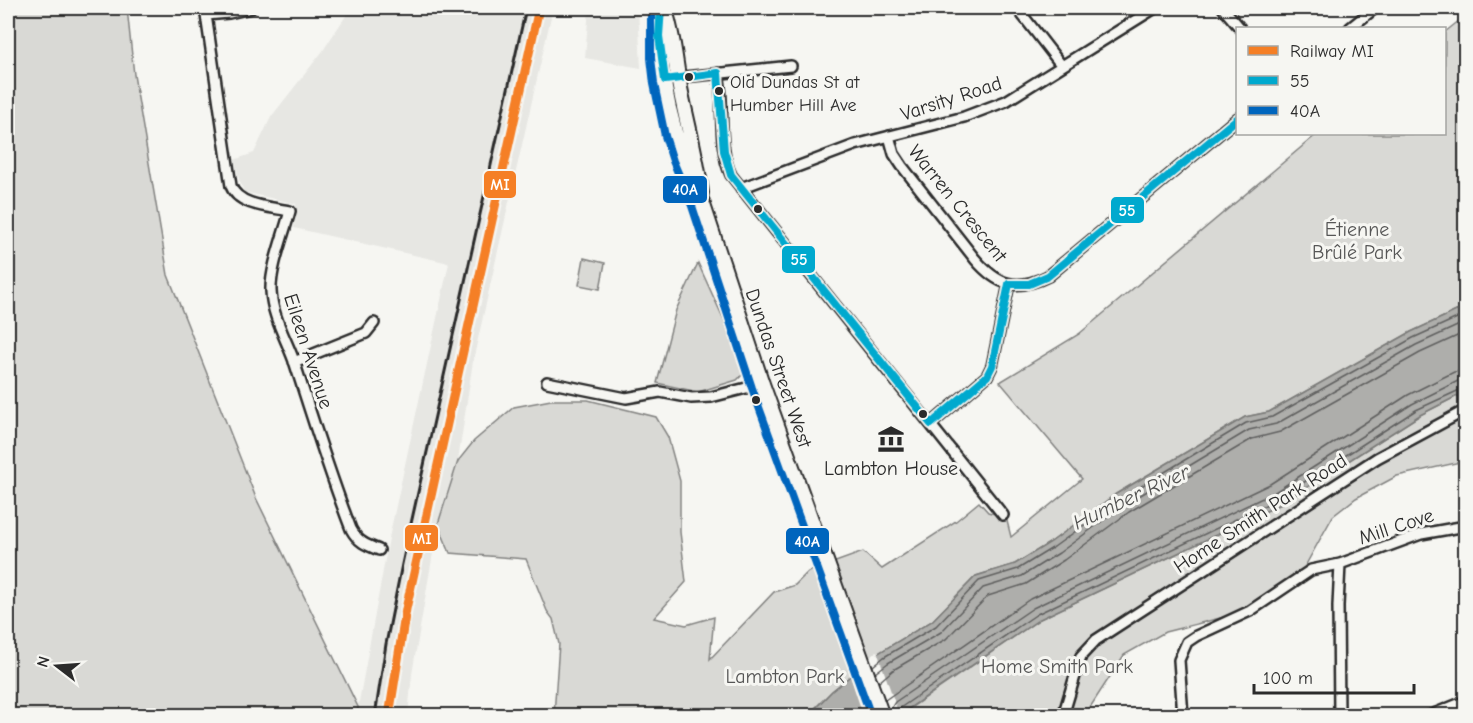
<svg xmlns="http://www.w3.org/2000/svg" width="1473" height="723" font-family="'Comic Neue',sans-serif">
	<style>
		.built { fill: #e7e7e3 }
		.green { fill: #d9d9d5; stroke: #828280; stroke-width: 1.5 }
		.water { fill: #aeaeab; stroke: #7a7a78; stroke-width: 1.5 }
		.pier { fill: #f6f6f2 }
		.lines { fill: none; stroke-linecap: round; stroke-linejoin: round }
		.shore { stroke: #5f5f5e; stroke-width: 1.5 }
		.street-casing { stroke: #2b2b2b; stroke-width: 14 }
		.secondary-casing { stroke: #2b2b2b; stroke-width: 18 }
		.street { stroke: #f6f6f2; stroke-width: 9 }
		.secondary { stroke: #f6f6f2; stroke-width: 14 }
		.rail { stroke: #2b2b2b; stroke-width: 3 }
		.bus-1-casing { stroke: #f6f6f2; stroke-width: 12 }
		.bus-2-casing { stroke: #f6f6f2; stroke-width: 12 }
		.bus-1 { stroke: #00a9ce; stroke-width: 8 }
		.bus-2 { stroke: #0065bd; stroke-width: 8 }
		.rail-1-casing { stroke: #f6f6f2; stroke-width: 14 }
		.rail-1 { stroke: #f57f25; stroke-width: 9 }
		.bus-dot { fill: #2b2b2b; stroke: #f6f6f2; stroke-width: 2 }
		.labels { text-anchor: middle; stroke-width: 6; stroke-linejoin: round; paint-order: stroke }
		.bus-label { font-size: 18px; fill: #2b2b2b; stroke: #f6f6f2; text-anchor: start }
		.street-label { font-size: 20px; fill: #2b2b2b; stroke: #f6f6f2 }
		.park-label { font-size: 20px; fill: #565656; stroke: #f6f6f2 }
		.poi-label { font-size: 20px; fill: #2b2b2b; stroke: #f6f6f2 }
		.water-label { font-size: 21px; font-style: italic; fill: #525251; stroke: #f6f6f2 }
		.line-badge { stroke: #f6f6f2; stroke-width: 2 }
		.badge-label { font-size: 16px; text-anchor: middle; font-weight: bold; fill: #fff }
	</style>
	<rect width="100%" height="100%" fill="#f6f6f2"/>
	<filter id="ink" filterUnits="userSpaceOnUse"><feTurbulence type="fractalNoise" baseFrequency=".0167" numOctaves="2"/><feDisplacementMap in="SourceGraphic" scale="12" xChannelSelector="R" yChannelSelector="G"/><feConvolveMatrix kernelMatrix="1 2 1 2 8 2 1 2 1" color-interpolation-filters="sRGB"/></filter>
	<g filter="url(#ink)">
		<path class="built" d="M351 8H553L473 361 458 461 438 524 412 674 408 715H358V707L389 538 449 263 294 228 296 204 244 192 239 180 234 160 254 153 271 117 322 52Z
			M589 8H638L641 68 585 58Z"/>
		<path class="green" d="M8 8H127L134 75 168 275 256 498 358 707V715H8Z
			M1465 16V307L1411 332 1269 412 1245 417 1116 494 1051 542 1015 564 976 576 932 621 880 652 832 691 808 715H554L559 644 553 619 547 611 526 559 450 553 438 524 458 461 474 441 514 407 551 400H588L656 417 668 437 680 481V532L686 582 654 618 686 625 714 617 710 659 774 592 795 585 808 572 863 552 882 569 956 521 979 502 988 512 1006 517 1011 537 1082 479 1000 382 1079 334 1317 134H1444L1445 32Z
			M584 258 605 263 600 289 579 285Z
			M698 263 724 320 743 374 737 380 698 392 657 383 676 310Z
			M1465 392V461L1397 476 1356 498 1333 516 1304 568 1265 595 1232 615 1165 632 1124 655 1085 715 899 716 1040 619 1281 504 1420 415Z"/>
		<path class="water" d="M1465 307V392L1420 415 1281 504 1040 619 899 715 808 716 832 691 880 652 932 621 976 576 1015 564 1051 542 1116 494 1245 417 1269 412 1411 332Z"/>
		<path class="pier" d="M877 651 899 715H863L849 673Z"/>
		<g class="lines">
			<path class="shore" d="M873 666 884 657 936 626 979 581 1018 569 1054 547 1120 499 1246 423 1272 417 1413 338 1466 314
				M875 673 888 663 941 632 983 588 1022 576 1059 553 1124 505 1249 430 1276 424 1416 345 1466 322
				M879 682 893 670 946 639 988 596 1026 584 1064 560 1129 512 1252 439 1280 432 1420 353 1466 332
				M885 700 1030 599 1270 484 1408 395 1454 372 1466 370
				M889 712 895 702 1033 608 1275 492 1412 404 1458 381 1466 379
				M897 716 900 708 1037 614 1278 499 1416 410 1466 387"/>
			<defs>
				<path id="street" d="M205 8 231 186C238 206 271 207 290 211 284 234 270 269 271 291 272 317 287 340 295 364 313 420 330 475 351 529 358 542 366 545 379 550
					M1017 8 1062 66
					M1223 8 1240 28
					M206 15 229 13 251 8
					M1350 28 1375 8
					M718 73C725 106 717 144 731 175L1003 515
					M674 78 791 66
					M889 136 894 154 902 166 975 259C997 285 1016 292 1048 276L1238 118
					M741 188 855 145 964 117 1006 101 1155 8
					M294 362 366 333 374 323
					M547 382 626 398 660 392 691 398 711 397 762 384
					M931 424 987 376 992 366 1009 284
					M1063 716 1081 656 1096 640 1377 458 1466 410
					M1183 716 1179 660 1187 642 1196 636 1250 611 1311 570 1340 564 1421 534 1466 526
					M1339 716 1338 606 1340 564
					M1429 716 1466 701"/>
				<path id="secondary" d="M661 8C655 71 674 146 702 202L762 384 882 716
					M664 8C674 35 675 65 681 93 688 127 697 159 701 193"/>
			</defs>
			<use href="#street" class="street-casing"/>
			<use href="#secondary" class="secondary-casing"/>
			<use href="#street" class="street"/>
			<use href="#secondary" class="secondary"/>
			<path class="rail" d="M375 716 386 644 402 564 526 8"/>
			<defs>
				<path id="bus-1" d="M661 8 659 36 665 80 718 73
					M718 73 724 151 731 175 931 424
					M1009 284H1029L1048 276 1238 118
					M931 424 987 376 992 366 1009 284"/>
				<path id="bus-2" d="M651 8V58L654 84 665 136 673 161 692 206 752 388 871 716"/>
			</defs>
			<use href="#bus-1" class="bus-1-casing"/>
			<use href="#bus-2" class="bus-2-casing"/>
			<use href="#bus-1" class="bus-1"/>
			<use href="#bus-2" class="bus-2"/>
			<defs>
				<path id="rail-1" d="M389 716 406 609 539 8"/>
			</defs>
			<use href="#rail-1" class="rail-1-casing"/>
			<use href="#rail-1" class="rail-1"/>
		</g>
	</g>
	<defs>
		<symbol id="museum-bare" viewBox="-9 -9 18 18"><path d="M0-6L6-3V-2H-6V-3ZM-5-1h2V3h-2ZM-1-1h2V3h-2ZM3-1h2V3H3ZM-6 4H6V6H-6Z" fill="#2b2b2b" stroke="#f6f6f2" stroke-width="2.5" paint-order="stroke"/></symbol>
	</defs>
	<g fill-rule="evenodd">
		<use href="#museum-bare" x="872" y="420" width="38" height="38"/>
	</g>
	<g class="bus-dot">
		<circle cx="689" cy="77" r="5"/>
		<circle cx="719" cy="91" r="5"/>
		<circle cx="758" cy="209" r="5"/>
		<circle cx="756" cy="400" r="5"/>
		<circle cx="923" cy="414" r="5"/>
	</g>
	<g class="labels">
		<g class="bus-label">
			<text x="730" y="88">Old Dundas St at<tspan x="730" dy="23">Humber Hill Ave</tspan></text>
		</g>
		<g class="street-label">
			<text transform="translate(951 98) rotate(-18)" y="7">Varsity Road</text>
			<text transform="translate(958 203) rotate(51)" y="7">Warren Crescent</text>
			<text transform="translate(309 351) rotate(72)" y="7">Eileen Avenue</text>
			<text transform="translate(779 368) rotate(71)" y="7">Dundas Street West</text>
			<text transform="translate(1260 513) rotate(-33)" y="7">Home Smith Park Road</text>
			<text transform="translate(1396 526) rotate(-18)" y="7">Mill Cove</text>
		</g>
		<g class="park-label">
			<text x="1357" y="236">Étienne<tspan x="1357" dy="23">Brûlé Park</tspan></text>
			<text x="1057" y="673">Home Smith Park</text>
			<text x="785" y="683">Lambton Park</text>
		</g>
		<g class="poi-label">
			<text x="891" y="475">Lambton House</text>
		</g>
		<g class="water-label">
			<text transform="translate(1131 497) rotate(-25)" y="7">Humber River</text>
		</g>
	</g>
	<g class="line-badge">
		<rect x="483" y="170" width="34" height="29" rx="6" fill="#f57f25"/>
		<rect x="662" y="175" width="46" height="29" rx="6" fill="#0065bd"/>
		<rect x="1110" y="196" width="35" height="28" rx="6" fill="#00a9ce"/>
		<rect x="781" y="245" width="35" height="29" rx="6" fill="#00a9ce"/>
		<rect x="404" y="524" width="35" height="28" rx="6" fill="#f57f25"/>
		<rect x="785" y="527" width="45" height="28" rx="6" fill="#0065bd"/>
	</g>
	<g class="badge-label">
		<text x="500" y="190">MI</text>
		<text x="685" y="195">40A</text>
		<text x="1127" y="216">55</text>
		<text x="799" y="265">55</text>
		<text x="422" y="544">MI</text>
		<text x="807" y="547">40A</text>
	</g>
	<rect width="1473" height="723" fill="none" stroke="#f6f6f2" stroke-width="30"/>
	<rect x="15" y="15" width="1443" height="693" fill="none" stroke="#2b2b2b" stroke-width="2" filter="url(#ink)"/>
	<rect x="1236" y="27" width="210" height="108" fill="#f6f6f2" stroke="#a5a5a2" stroke-width="1.5"/>
	<rect x="1248" y="46" width="30" height="9" fill="#f57f25" stroke="#a5a5a2" stroke-width="1.5"/>
	<text x="1290" y="57" font-size="18" fill="#2b2b2b">Railway MI</text>
	<rect x="1248" y="76" width="30" height="9" fill="#00a9ce" stroke="#a5a5a2" stroke-width="1.5"/>
	<text x="1290" y="87" font-size="18" fill="#2b2b2b">55</text>
	<rect x="1248" y="106" width="30" height="9" fill="#0065bd" stroke="#a5a5a2" stroke-width="1.5"/>
	<text x="1290" y="117" font-size="18" fill="#2b2b2b">40A</text>
	<g transform="translate(57 666) rotate(287)" stroke="#f6f6f2" stroke-width="4.5" paint-order="stroke">
	<path d="M0-4.5L10 22L0 15L-10 22Z" fill="#2b2b2b"/>
	<text y="-9" font-size="16" font-weight="bold" text-anchor="middle" fill="#2b2b2b">N</text>
	</g>
	<path d="M1254 684v9h160v-9" fill="none" stroke="#2b2b2b" stroke-width="3"/>
	<text x="1263" y="684" font-size="18" fill="#2b2b2b" stroke="#f6f6f2" stroke-width="4.5" paint-order="stroke">100 m</text>
</svg>
